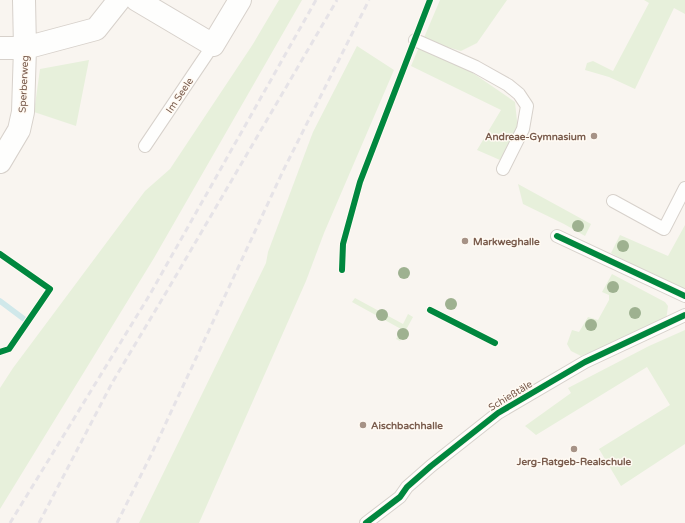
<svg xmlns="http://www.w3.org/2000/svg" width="685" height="523" font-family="'Varela Round',sans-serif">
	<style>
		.green { fill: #e7f0db }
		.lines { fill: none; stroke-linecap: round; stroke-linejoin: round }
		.stream { stroke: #d0e8ea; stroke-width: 5.5 }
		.lane-casing { stroke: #d7d1cb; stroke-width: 14 }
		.street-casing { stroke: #d7d1cb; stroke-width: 24 }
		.lane { stroke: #fefefd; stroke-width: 12 }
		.street { stroke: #fefefd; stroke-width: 22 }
		.rail { stroke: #e6e3e7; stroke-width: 3; stroke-dasharray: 6 4; stroke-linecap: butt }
		.cycleway-casing { stroke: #fffaf3; stroke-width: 8 }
		.cycleway { stroke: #00873e; stroke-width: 6 }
		.tree { fill: #9eb190 }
		.poi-dot { fill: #a69286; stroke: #fffaf3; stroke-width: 1.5 }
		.labels { text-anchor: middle; stroke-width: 3; stroke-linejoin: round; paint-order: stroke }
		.street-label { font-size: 10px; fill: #7a5c4d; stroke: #fffaf3 }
		.poi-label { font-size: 10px; font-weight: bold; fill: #7a5c4d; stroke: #fffaf3; text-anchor: start }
	</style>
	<rect width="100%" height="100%" fill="#f9f5f0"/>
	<path class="green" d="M279 0H302L154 258 0 509V388L13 368 145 191 170 169 253 44Z
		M440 0H507L477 43 461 51 423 40Z
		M644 0H685V14L674 8 635 89 609 77 585 70 587 63 593 61 613 71 649 3Z
		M357 46 394 70 324 233 306 281 199 523H139L266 263 268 252 313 132Z
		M419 47 470 71 515 102 518 130 500 160 477 150 501 110 411 66Z
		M89 60 76 126 34 112 40 69Z
		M518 184 591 224 585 236 564 224 523 204Z
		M685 225V290L654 276 611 253 620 235 668 256Z
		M612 274 665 302 668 306 666 321 581 356 571 351 567 344 572 330 579 332 588 317 598 320 609 300V295L602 292Z
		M355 298 403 324 408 314 413 317 400 341 396 339 401 329 352 302Z
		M685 330V444L621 486 599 449 670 405 647 367 536 435 525 426 571 393 568 388 649 346Z"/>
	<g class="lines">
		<path class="stream" d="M0 301 24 319"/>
		<defs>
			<path id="lane" d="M415 40 476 67 508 85 519 94 527 106 523 129 503 169
				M145 146 213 45
				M613 201 664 229 685 188
				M557 236 685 296
				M366 523 400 497 407 487 431 466 498 413 585 362 685 315"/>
			<path id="street" d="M137 0 213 45 240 0
				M0 48H25L96 29 119 0
				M0 162 19 130 23 112 25 48 24 0"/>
		</defs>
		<use href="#lane" class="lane-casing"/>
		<use href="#street" class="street-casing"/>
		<use href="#lane" class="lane"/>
		<use href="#street" class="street"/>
		<path class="rail" d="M10 523 149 296 316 0
			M39 523 112 383 167 291 337 0
			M117 523 151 455 283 171 369 0"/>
		<defs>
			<path id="cycleway" d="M557 236 685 296
				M0 254 50 289 9 349 0 352
				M342 270 343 244 360 182 430 0
				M430 310 495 343
				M366 523 400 497 407 487 431 466 498 413 585 362 685 315"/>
		</defs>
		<use href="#cycleway" class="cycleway-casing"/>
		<use href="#cycleway" class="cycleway"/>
	</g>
	<g class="tree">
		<circle cx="578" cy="226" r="6"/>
		<circle cx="623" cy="246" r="6"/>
		<circle cx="404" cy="273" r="6"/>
		<circle cx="613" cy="287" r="6"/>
		<circle cx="451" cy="304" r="6"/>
		<circle cx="635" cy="313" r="6"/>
		<circle cx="382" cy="315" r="6"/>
		<circle cx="591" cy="325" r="6"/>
		<circle cx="403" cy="334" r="6"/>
	</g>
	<g class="poi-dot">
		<circle cx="594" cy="136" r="4"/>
		<circle cx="465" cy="241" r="4"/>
		<circle cx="363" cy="425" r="4"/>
		<circle cx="574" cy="449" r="4"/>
	</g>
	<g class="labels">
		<g class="street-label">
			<text transform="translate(23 84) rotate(-87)" y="4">Sperberweg</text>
			<text transform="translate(179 95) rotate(-56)" y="4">Im Seele</text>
			<text transform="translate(510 395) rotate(-31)" y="4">Schießtäle</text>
		</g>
		<g class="poi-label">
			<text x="586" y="140" text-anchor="end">Andreae-Gymnasium</text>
			<text x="473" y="245">Markweghalle</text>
			<text x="371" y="429">Aischbachhalle</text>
			<text x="574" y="465" text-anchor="middle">Jerg-Ratgeb-Realschule</text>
		</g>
	</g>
</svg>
